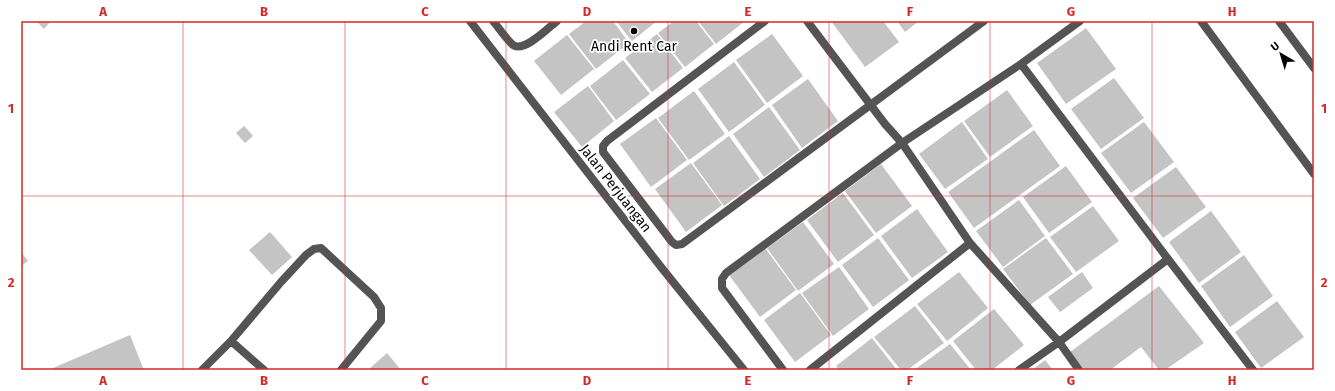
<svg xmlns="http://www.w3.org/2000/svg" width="1335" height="391" font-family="'Fira Sans',sans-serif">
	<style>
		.building { fill: #c4c4c4 }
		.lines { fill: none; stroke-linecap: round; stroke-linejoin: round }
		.street { stroke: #545454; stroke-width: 8 }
		.grid { fill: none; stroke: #d62828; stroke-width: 1; stroke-opacity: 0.55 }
		.poi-dot { fill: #000; stroke: #fff; stroke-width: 1.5 }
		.labels { text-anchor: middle; stroke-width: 3.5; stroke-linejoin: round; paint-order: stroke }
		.poi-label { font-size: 14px; fill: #000; stroke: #fff }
		.street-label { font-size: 14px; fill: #000; stroke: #fff }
		.neatline { fill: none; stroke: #d62828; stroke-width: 1.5 }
		.grid-label { font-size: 13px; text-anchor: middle; font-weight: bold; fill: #d62828 }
	</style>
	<rect width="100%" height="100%" fill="#fff"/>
	<path class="building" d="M36 21H51L44 29Z
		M586 21H613L629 43 596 69 569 34Z
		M616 21H657L632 41Z
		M674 21H696L714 44 685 67 658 33Z
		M698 21H745L716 44Z
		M831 21H883L899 42 865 67Z
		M897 21H919L905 32Z
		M1086 28 1116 69 1066 104 1037 63Z
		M657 34 683 68 652 92 625 58Z
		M772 34 803 76 767 103 736 60Z
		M567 35 594 69 561 95 534 61Z
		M623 60 650 94 616 120 590 86Z
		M734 62 765 105 729 132 698 89Z
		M1114 78 1144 118 1101 149 1071 109Z
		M808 79 838 121 802 148 772 105Z
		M588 86 614 121 582 147 554 112Z
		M1007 90 1033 126 990 157 964 121Z
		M694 91 725 134 689 160 658 118Z
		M769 107 800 150 764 177 733 134Z
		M656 118 687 160 651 187 620 144Z
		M962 122 988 159 945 189 919 154Z
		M1144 122 1174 162 1131 193 1101 153Z
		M244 126 253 136 245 143 236 133Z
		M1034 130 1060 166 974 228 948 192Z
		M729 136 760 179 724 206 693 163Z
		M691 163 722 205 686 232 655 189Z
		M881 164 912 206 876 233 845 191Z
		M1066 166 1092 202 1049 233 1023 197Z
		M1176 167 1206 207 1163 238 1133 198Z
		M843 193 874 235 838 262 807 220Z
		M1019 200 1045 236 1003 267 976 231Z
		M1093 206 1119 241 1076 272 1050 237Z
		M917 209 948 252 912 278 881 236Z
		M1211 211 1241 252 1199 283 1169 242Z
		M803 222 834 264 798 291 767 248Z
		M270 232 292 257 272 275 249 250Z
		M878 238 909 280 873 307 842 265Z
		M1046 238 1073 274 1030 305 1003 269Z
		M765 248 796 290 760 317 729 275Z
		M21 252 28 261 21 266Z
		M1244 255 1273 296 1230 327 1201 286Z
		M839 267 869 309 833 336 802 293Z
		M959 272 988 308 947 341 917 304Z
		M1082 272 1093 288 1060 312 1048 297Z
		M1159 286 1204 343 1165 370H1159L1141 347 1110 370H1084L1070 352Z
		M800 293 831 335 795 362 764 320Z
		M1277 301 1304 337 1261 368 1235 332Z
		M915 306 944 343 907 370H901L874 337Z
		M994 309 1024 345 992 370H976L953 341Z
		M130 335 144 370H54L53 368Z
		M872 338 897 370H839L836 366Z
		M950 344 971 370H914Z
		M387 353 401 370H368Z
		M1045 360 1053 370H1032Z"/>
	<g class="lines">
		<path class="street" d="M470 21 661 267 744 370
			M493 21C499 28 506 39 513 45 524 53 548 28 557 21
			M765 21 607 141 603 146V152L672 242 676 245 682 244 984 21
			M807 21 885 124 902 143 970 243 1059 342 1079 370
			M1201 21 1314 174
			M1279 21 1314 68
			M1168 259 1253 370
			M231 341 281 282 306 255 314 249 321 248 374 297 381 308V321L341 370
			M202 370 231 341 264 370
			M783 370 722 288V279L726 273 902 143 1021 64 1080 21
			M810 370 970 243
			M1019 370 1059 342 1168 259 1021 64"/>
	</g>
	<path class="grid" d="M183 21V370M345 21V370M506 21V370M668 21V370M829 21V370M990 21V370M1152 21V370M21 196H1314"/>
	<circle class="poi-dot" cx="634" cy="31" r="4"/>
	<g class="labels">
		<g class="poi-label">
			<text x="634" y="51">Andi Rent Car</text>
		</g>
		<g class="street-label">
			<text transform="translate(616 188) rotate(52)" y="5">Jalan Perjuangan</text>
		</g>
	</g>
	<rect width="1335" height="391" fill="none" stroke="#ffffff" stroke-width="44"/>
	<g transform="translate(1281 54) rotate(322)" stroke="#ffffff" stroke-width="3" paint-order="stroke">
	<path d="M0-3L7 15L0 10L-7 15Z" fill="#000000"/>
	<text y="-6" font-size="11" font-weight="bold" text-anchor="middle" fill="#000000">U</text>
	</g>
	<rect x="22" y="22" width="1291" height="347" class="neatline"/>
	<g class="grid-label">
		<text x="103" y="16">A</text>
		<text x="264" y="16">B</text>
		<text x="425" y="16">C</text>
		<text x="587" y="16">D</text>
		<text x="748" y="16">E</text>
		<text x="910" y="16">F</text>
		<text x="1071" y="16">G</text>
		<text x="1232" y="16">H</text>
		<text x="11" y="113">1</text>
		<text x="1324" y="113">1</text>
		<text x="11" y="287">2</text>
		<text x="1324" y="287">2</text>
		<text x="103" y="385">A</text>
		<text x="264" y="385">B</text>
		<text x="425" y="385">C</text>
		<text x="587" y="385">D</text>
		<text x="748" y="385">E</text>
		<text x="910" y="385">F</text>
		<text x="1071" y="385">G</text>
		<text x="1232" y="385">H</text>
	</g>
</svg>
